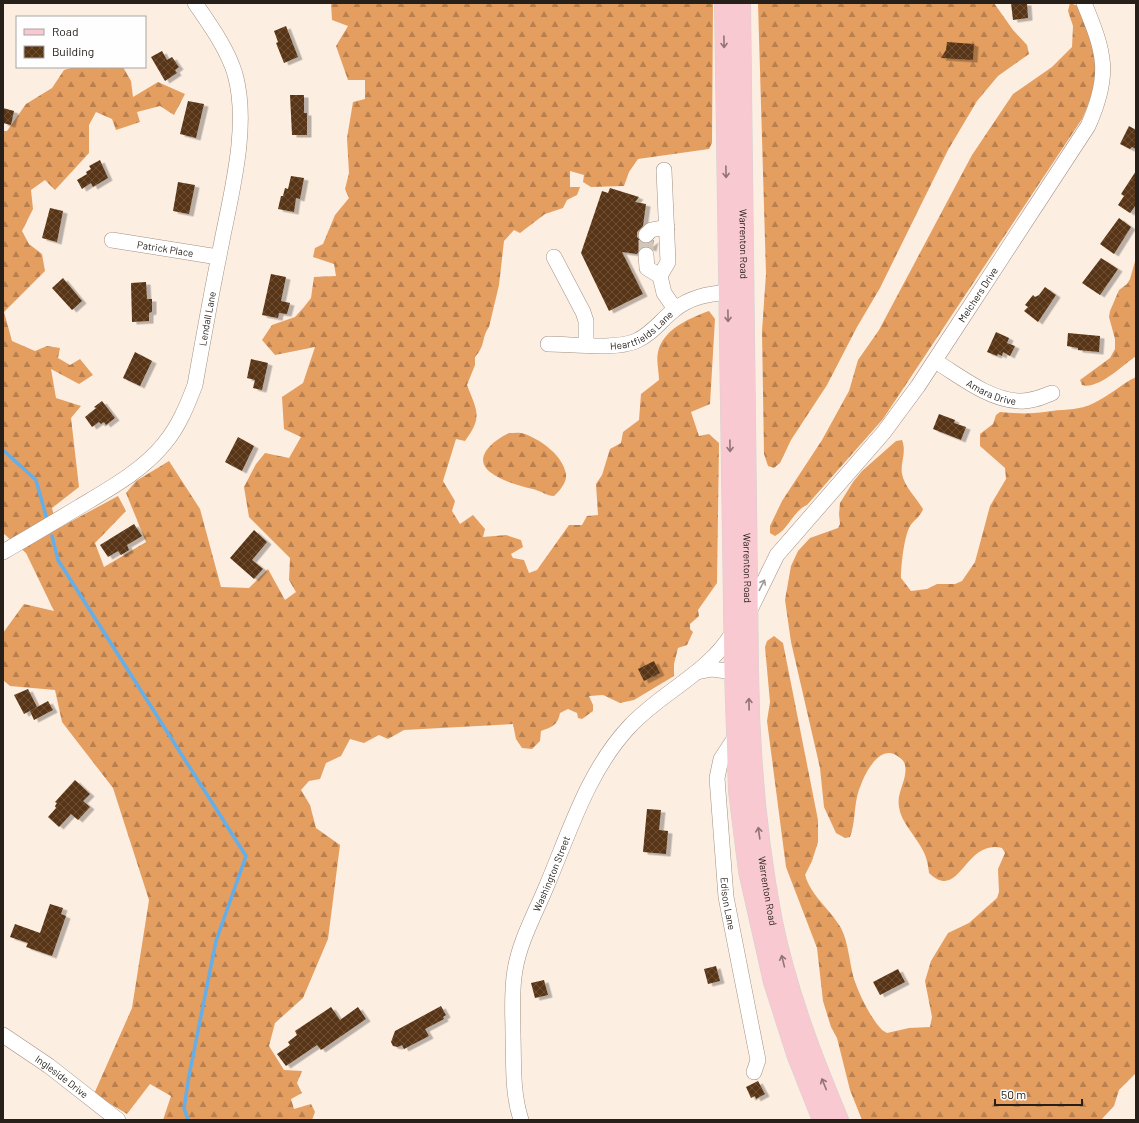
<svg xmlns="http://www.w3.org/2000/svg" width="1139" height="1123" font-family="Barlow,sans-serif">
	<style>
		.forest { fill: url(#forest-firs) }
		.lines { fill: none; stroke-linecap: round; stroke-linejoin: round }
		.stream { stroke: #64aeea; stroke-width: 3.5 }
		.building { fill: url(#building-cross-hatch); filter: url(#shadow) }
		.minor-tunnel { stroke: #d2c5ba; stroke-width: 15; stroke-dasharray: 15 8; stroke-linecap: butt }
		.minor-casing { stroke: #a29083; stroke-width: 16 }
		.major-casing { stroke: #d4d2d1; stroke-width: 20 }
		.minor { stroke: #fff; stroke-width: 15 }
		.major { stroke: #f9c9d1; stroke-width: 19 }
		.oneway { stroke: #907476 }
		.oneway2 { stroke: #9e9b98 }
		.labels { text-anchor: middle; stroke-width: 4; stroke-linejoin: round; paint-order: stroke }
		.street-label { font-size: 10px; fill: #27201a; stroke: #fefefe }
	</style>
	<defs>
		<pattern id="forest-firs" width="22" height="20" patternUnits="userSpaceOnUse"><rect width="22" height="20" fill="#e49e60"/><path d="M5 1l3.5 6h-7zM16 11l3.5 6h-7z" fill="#b9804e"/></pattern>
		<pattern id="building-cross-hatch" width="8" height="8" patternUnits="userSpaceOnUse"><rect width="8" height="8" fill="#583513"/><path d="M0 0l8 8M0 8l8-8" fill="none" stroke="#6c5034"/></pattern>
		<filter id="shadow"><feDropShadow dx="4.5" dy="2.5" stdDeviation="0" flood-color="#0004"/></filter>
	</defs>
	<rect width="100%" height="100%" fill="#fdeee2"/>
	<path class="forest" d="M331 3H713L712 143 709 149 638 159 629 172 624 186 591 187 583 182 584 175 570 171V187H580L577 195 567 200 563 208 545 214 520 233 514 230 504 241 499 285 489 327C481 338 486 345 475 357V365L467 385C477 411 483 417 465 441L456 439 443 481 455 501 452 511 460 524 473 515 485 529 483 537 506 535 521 540 523 547 511 554 513 558 524 560 529 573 537 570 569 525H582L587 516 598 515 596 484 602 475 610 449 621 443 623 432 639 420 641 394 659 380C659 372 656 360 658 352 663 329 690 318 709 311L715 319 710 404 691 412 699 436 709 434 719 443 717 583 698 610 699 616 690 624V629L693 632 687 645 678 648 674 664V676L634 700 620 703 603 695 589 696 593 705V711L582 719 578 718 577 713 568 709 560 713C558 725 552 727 541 731L540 741 532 749 522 748 516 739 513 724 404 730 388 739 379 735 364 743 350 739 341 756 326 763 320 779 309 781 301 790 310 805 316 828 340 845 328 939 303 998 275 1023 269 1046 284 1070 302 1071 297 1083 302 1093 291 1099 294 1109 311 1104 315 1112 312 1120H163L171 1096 150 1084 127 1114 94 1094 132 1008 149 900 113 788 62 722 55 690 10 686 3 680V633L24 604 54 611 26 553 3 533V131H7L26 104 52 88 64 70 74 67H123L131 81 133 97 158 82 185 94 174 115 160 106 137 112 140 122 116 130 112 119 96 112 89 125V153L55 190 45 180 31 190 33 209 22 231 29 244 42 254 45 271 4 312 12 341 35 351 47 346 60 348 58 358 70 365 80 359 93 375 79 384 51 369 56 398 81 406 71 418 79 487 52 508 57 529 118 496 126 511 95 543 104 567 146 542 126 493 136 481 169 461 200 509 221 587 249 588 268 569 285 600 296 592 289 580 290 558 249 517 244 487 256 464 265 453 289 458 301 437 284 429 282 397 303 383 315 347 275 355 262 340 272 325 295 317 304 307 311 298 314 277 336 276 334 264 313 257 315 248 323 244 335 215 349 198 345 189 349 173 347 138 353 102 365 99V80H348L336 46 348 26 332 20Z
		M758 3H994L1013 30 1027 45 1029 54 998 76 977 101 948 150 880 288 857 327 827 385 791 440 780 463 774 468 768 466 764 454 762 331 766 274Z
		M1070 3 1078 6 1079 9C1083 22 1090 34 1093 47 1099 73 1093 95 1082 119L883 419 807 505C792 512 789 529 775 536L770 533V526L782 501 822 440 849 391 858 360 879 330 972 155 1013 94 1052 67 1072 47 1073 26 1068 11Z
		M1136 258V356C1123 365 1098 390 1082 385L1080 380 1110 358 1115 349V339L1109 317 1110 311 1119 290 1127 284 1130 279Z
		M1136 377V1073L1119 1090 1114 1106 1101 1120H862L850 1090 837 1038 831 1027 823 1001 817 948 786 867 767 721 770 702 765 647 767 641 774 636 783 643 818 820V842L812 861 805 875C811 896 830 909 841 928 849 944 849 962 854 979 860 996 870 1017 882 1030L887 1033 909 1028 930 1027 932 1017 925 981 931 961 948 933 969 923 997 898 999 892 998 869 1005 853 1002 848C964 839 960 903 929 873 928 863 926 855 921 847 914 834 901 822 899 807 896 791 910 777 904 762 902 759 898 756 894 754 875 747 860 783 857 797 854 810 855 824 850 837L845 838 836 833 824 807 820 768 791 642 785 600 791 566 798 551 810 538 838 528 840 524 839 514 840 503 853 482 862 471 896 441 902 440C907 453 900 462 902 474 905 488 916 497 923 509 921 516 914 520 910 526 904 537 901 565 901 578L911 591 927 589 937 584H955L962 581 975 562 990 506 1006 479 1005 468 980 446V434L993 424 996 415 1000 412C1018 414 1034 414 1052 411 1067 409 1081 410 1094 403 1109 396 1123 383 1136 377Z
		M509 433C514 433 520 432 525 434 541 440 564 456 566 475 567 482 559 492 554 496 547 496 541 491 533 489 520 486 501 481 490 472 471 457 496 439 509 433Z"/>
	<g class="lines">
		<path class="stream" d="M3 450 36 480 46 516
			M52 536 58 560 246 856 216 941 189 1076 184 1108 188 1120"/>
	</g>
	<path class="building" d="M1011 3H1027L1028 18 1013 20Z
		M286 26 298 57 284 63 276 43 278 42 274 31Z
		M947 42 974 44 973 60 941 58 946 50Z
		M162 51 167 60 172 57 179 67 175 70 177 73 165 81 151 57Z
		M290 95H304V113H307V135H292Z
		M188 101 204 104 196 138 180 134Z
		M3 108 14 111 11 125 3 123Z
		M1129 126 1136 130V149L1132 147 1130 149 1120 144Z
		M100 160 108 178 93 187 91 183 82 189 77 180 87 174 86 172 91 169 89 166Z
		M1136 171V205L1130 213 1118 205 1124 196 1121 194Z
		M291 176 304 178 300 199 296 198 294 212 278 209 281 196H283L285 188 288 189Z
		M178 182 195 185 189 214 173 211Z
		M610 188 639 197 635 202 646 204 643 226 637 232V237L644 244H649L654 240 652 249 645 246 641 248 637 254 622 252 643 294 609 311 581 253 602 191 608 193Z
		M50 208 63 211 57 242 42 238Z
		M1119 218 1131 227 1114 254 1100 244Z
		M1101 258 1118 269 1100 295 1082 283Z
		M271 274 286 277 281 301 290 303 287 314 279 313 278 318 262 315Z
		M63 278 82 301 72 310 52 288Z
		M146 282 147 299H152V312L149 313V321L132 322 131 283Z
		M1045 287 1056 295 1038 322 1024 311 1028 307 1025 305 1033 295 1035 297 1039 295Z
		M996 332 1009 338 1007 343 1015 346 1010 356 1003 352 1002 356 998 354 997 356 987 352Z
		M1068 333 1100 336 1099 352 1078 350V348L1067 346Z
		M135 352 152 361 140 386 123 378Z
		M251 359 268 363 262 390 253 388 255 380 247 378Z
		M102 401 115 418 106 425 104 422 101 424 99 422 92 427 85 417 96 408 94 407Z
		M939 414 955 420 954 423 966 427 961 440 933 429Z
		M238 437 254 446 242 471 225 462Z
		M134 524 142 536 127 545 129 550 121 555 118 551 108 557 100 545Z
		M254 530 267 542 252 560 263 569 254 579 230 558Z
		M654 661 660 673 644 681 638 669Z
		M28 689 37 707 24 714 14 695Z
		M48 701 53 710 34 720 30 711Z
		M75 780 90 794 83 801 90 807 78 820 71 814 59 827 48 817 56 808 55 806 57 803 55 802Z
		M647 809 661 810 659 830 668 831 666 854 643 852Z
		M50 904 63 908 61 914 66 916 52 956 26 947 28 943 10 937 15 924 40 933Z
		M716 966 720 981 708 984 704 969Z
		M898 969 905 982 880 995 873 982Z
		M544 980 548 995 535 998 531 983Z
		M441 1006 446 1015 443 1017 444 1019 425 1029 429 1036 404 1049 402 1045 398 1047 393 1046 391 1042 395 1031Z
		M331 1007 340 1020 358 1007 366 1019 321 1050 317 1045 286 1066 277 1054 290 1045 288 1042 297 1035 295 1031Z
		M758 1081 765 1094 756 1099 755 1096 751 1098 746 1087Z"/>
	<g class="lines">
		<path class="minor-tunnel" d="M646 255V235"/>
		<defs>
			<g id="minor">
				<path d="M664 170 668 262 660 276 664 293 675 309"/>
				<path d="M646 235 651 230 667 227"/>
				<path id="s1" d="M112 240 218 257"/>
				<path d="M646 255 647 268 660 276"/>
				<path d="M554 257 583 312 586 321V345"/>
				<path id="s2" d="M548 344C572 344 615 350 636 341 652 334 661 320 674 310 690 297 708 294 728 292"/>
				<path id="s3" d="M935 361C960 376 989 400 1019 401 1031 402 1042 397 1052 393"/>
				<path id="s4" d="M3 552C29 537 54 522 79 507 109 489 142 471 164 444 179 426 187 406 195 385 203 340 211 295 220 251 230 197 250 128 235 74 227 48 210 25 195 3"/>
				<path id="s5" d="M749 612 777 555 884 432 918 386 1088 126C1111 75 1105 53 1084 3"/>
				<path d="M697 672 712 669 734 672"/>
				<path id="s6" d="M736 736 721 759 717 778 726 897 758 1060 754 1072"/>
				<path id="s7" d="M3 1035 49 1066 118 1120"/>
				<path id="s8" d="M521 1120C512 1092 514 1065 513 1036 513 1014 511 992 515 970 520 940 536 912 547 885 570 831 588 771 629 727 661 692 708 674 733 632"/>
			</g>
			<g id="major">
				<path d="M724 3 734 672 738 791 748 871 773 982 796 1054 822 1120"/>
				<path id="s9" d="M741 3 749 672C750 756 757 839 773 922 787 990 812 1056 839 1120"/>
			</g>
		</defs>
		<use href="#minor" class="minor-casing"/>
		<use href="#major" class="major-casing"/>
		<use href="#minor" class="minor"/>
		<use href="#major" class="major"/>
	</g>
	<defs><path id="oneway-shaft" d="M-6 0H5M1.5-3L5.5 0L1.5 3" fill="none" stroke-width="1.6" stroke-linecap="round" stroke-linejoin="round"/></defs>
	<g class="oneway">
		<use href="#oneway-shaft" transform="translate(724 42) rotate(89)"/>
		<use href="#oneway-shaft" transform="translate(726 172) rotate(89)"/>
		<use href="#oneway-shaft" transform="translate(728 316) rotate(89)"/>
		<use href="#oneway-shaft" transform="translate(730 446) rotate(89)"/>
		<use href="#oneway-shaft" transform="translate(749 704) rotate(-91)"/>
		<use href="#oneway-shaft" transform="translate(759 833) rotate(-98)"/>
		<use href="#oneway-shaft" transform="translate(783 961) rotate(-104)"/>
		<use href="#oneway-shaft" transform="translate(824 1084) rotate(-112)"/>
	</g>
	<use class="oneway2" href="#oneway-shaft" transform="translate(762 585) rotate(-63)"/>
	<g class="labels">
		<g class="street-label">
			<text dy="4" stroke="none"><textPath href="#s9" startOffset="241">Warrenton Road</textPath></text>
			<text dy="4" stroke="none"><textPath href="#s1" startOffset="54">Patrick Place</textPath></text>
			<text dy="4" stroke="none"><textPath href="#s5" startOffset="393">Melchers Drive</textPath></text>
			<text dy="4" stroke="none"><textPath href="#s4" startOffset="329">Lendall Lane</textPath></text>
			<text dy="4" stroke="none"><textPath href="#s2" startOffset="98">Heartfields Lane</textPath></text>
			<text dy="4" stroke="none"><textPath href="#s3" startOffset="65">Amara Drive</textPath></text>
			<text dy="4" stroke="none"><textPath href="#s9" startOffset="565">Warrenton Road</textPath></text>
			<text dy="4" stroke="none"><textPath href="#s8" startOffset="254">Washington Street</textPath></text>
			<text dy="4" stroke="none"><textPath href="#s9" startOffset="889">Warrenton Road</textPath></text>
			<text dy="4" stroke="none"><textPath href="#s6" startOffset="173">Edison Lane</textPath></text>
			<text dy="4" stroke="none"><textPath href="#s7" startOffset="72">Ingleside Drive</textPath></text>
		</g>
	</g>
	<rect width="1139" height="1123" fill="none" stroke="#27201a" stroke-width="8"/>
	<rect x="16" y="16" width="130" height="52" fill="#fefefe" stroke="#a8a5a3"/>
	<rect x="24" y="29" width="20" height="6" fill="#f9c9d1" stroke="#a8a5a3"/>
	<text x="52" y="36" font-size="12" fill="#27201a">Road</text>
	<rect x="24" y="46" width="20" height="12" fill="url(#building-cross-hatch)" stroke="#a8a5a3"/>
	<text x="52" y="56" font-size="12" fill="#27201a">Building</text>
	<path d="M995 1099v6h87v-6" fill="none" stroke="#27201a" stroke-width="2"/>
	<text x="1001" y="1099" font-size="12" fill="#27201a" stroke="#fefefe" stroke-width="3" paint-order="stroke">50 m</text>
</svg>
